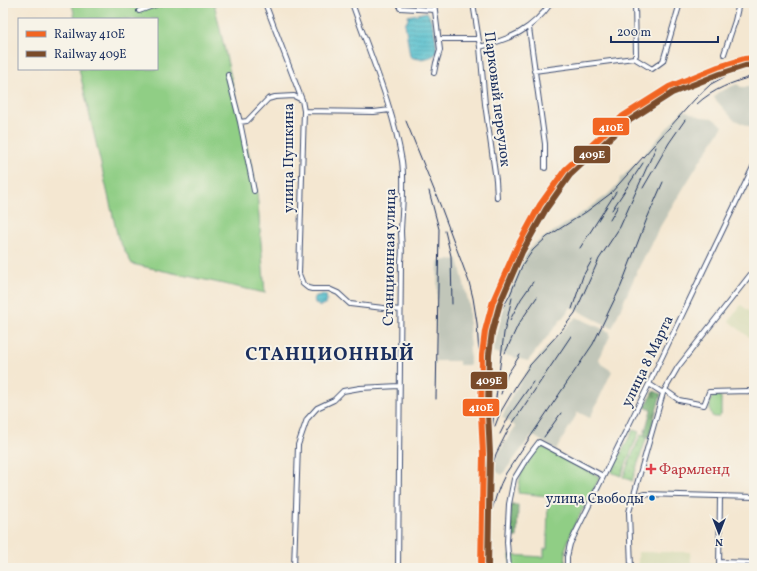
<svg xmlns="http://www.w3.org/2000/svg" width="757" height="571" font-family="Vollkorn,serif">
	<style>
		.built { fill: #dbdebc }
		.industrial { fill: #c1c6b9 }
		.grass { fill: url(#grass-dots); stroke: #567e72 }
		.forest { fill: url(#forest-firs); stroke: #487068 }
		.green { fill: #90ce85; stroke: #567e72 }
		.water { fill: url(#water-rules); stroke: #387796 }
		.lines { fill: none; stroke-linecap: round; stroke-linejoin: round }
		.minor-casing { stroke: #3c4b6f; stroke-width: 6 }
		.minor { stroke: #fff; stroke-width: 4 }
		.rail { stroke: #1b2f5e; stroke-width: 1 }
		.rail-1-casing { stroke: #f7f3e8; stroke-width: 9 }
		.rail-2-casing { stroke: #f7f3e8; stroke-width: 9 }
		.rail-1 { stroke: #f26522; stroke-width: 6 }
		.rail-2 { stroke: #7a4b2a; stroke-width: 6 }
		.health-dot { fill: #e0444e; stroke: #f7f3e8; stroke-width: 1.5 }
		.bus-dot { fill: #0065bd; stroke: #f7f3e8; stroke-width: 1.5 }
		.labels { text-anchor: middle; stroke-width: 4; stroke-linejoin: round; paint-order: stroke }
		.bus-label { font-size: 14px; fill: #1b2f5e; stroke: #f7f3e8; text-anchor: end }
		.street-label { font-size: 15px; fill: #1b2f5e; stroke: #f7f3e8 }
		.health-label { font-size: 15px; fill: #be3a42; stroke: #f7f3e8; text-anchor: start }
		.district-label { font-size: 19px; font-weight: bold; letter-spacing: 1px; fill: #1b2f5e; stroke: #f7f3e8 }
		.line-badge { stroke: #f7f3e8; stroke-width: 1.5 }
		.badge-label { font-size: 11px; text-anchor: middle; font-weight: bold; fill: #fff }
	</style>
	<defs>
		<pattern id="grass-dots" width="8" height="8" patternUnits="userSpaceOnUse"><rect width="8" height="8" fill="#90ce85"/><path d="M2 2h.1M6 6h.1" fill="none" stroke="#7cb175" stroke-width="1.8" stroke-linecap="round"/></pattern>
		<pattern id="forest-firs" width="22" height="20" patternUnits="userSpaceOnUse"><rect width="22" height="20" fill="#74b172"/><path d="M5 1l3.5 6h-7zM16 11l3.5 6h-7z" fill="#5e9061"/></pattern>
		<pattern id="water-rules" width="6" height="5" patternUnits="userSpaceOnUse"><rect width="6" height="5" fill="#54bfce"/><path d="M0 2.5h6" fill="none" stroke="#459caa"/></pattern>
	</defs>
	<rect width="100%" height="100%" fill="#f7f3e8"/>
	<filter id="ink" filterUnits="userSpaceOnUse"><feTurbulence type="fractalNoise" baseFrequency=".025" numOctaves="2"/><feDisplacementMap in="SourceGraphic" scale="8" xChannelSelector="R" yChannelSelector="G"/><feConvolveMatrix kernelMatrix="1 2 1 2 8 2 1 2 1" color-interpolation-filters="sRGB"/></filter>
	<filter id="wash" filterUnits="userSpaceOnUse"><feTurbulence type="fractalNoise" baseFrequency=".012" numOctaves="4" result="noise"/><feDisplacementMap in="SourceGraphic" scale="16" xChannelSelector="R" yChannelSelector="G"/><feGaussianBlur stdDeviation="0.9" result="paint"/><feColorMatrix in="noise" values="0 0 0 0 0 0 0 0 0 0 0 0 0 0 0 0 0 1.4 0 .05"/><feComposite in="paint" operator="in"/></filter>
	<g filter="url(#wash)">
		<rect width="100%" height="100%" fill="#f4e7d1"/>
		<path class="built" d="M741 305 754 315V341L729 321Z
			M638 552H690L691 563H714V568H638Z"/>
		<path class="industrial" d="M737 84 741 87H754V129L733 119 714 98 717 93Z
			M683 110 701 117 712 118 723 126 700 161 661 225 639 267 612 328 571 307 528 361 493 352 508 289 519 262 534 244 573 219 606 196 619 183 620 179 640 159Z
			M458 259 469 305 470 365H459V361H435L438 261Z
			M576 317 610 332V336L599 359 601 364 612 371 590 418 578 412 556 450 532 435 502 475 494 470 497 456 515 426 502 417 513 393 530 367 546 348Z"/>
		<path class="grass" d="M633 430 639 432 621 476 611 472Z
			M641 434 647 436 632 481 623 477Z"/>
		<path class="forest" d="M654 391 661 394 649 437 644 435 651 410 645 407Z
			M511 505H518L517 537H510Z"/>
		<path class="green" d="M72 3H214L257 191 265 293 132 264 118 238 79 69H157V19H75Z
			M713 396H719L721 397V414L718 417H713C709 412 709 401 713 396Z
			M539 445 600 477 573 528 565 550 566 551 565 568H511L510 555 544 557V549H547L548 496 518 493 521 473Z"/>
		<path class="water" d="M427 12C433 21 438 45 436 54 429 59 416 61 410 56L405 23 408 20V16Z
			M323 294 326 295 327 301 325 305H320V307L315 303 314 297Z"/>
	</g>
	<g filter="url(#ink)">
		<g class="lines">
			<defs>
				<path id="minor" d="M265 3 302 100 304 111 299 274 303 284 308 288 312 289H329L338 293 350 304 400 310
					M352 3C370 55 393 106 402 161 405 184 402 208 401 231 401 241 403 251 401 261L398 568
					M400 3V8L435 10
					M434 3 440 50 436 63 434 73
					M473 3 480 47 485 104 496 180 497 198
					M139 11 161 3
					M529 28 545 144V168
					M439 39H478
					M480 47C512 38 531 31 551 3
					M724 54 735 21 739 3
					M634 58 652 69 663 61 680 3
					M634 58 636 55 635 3
					M534 71 634 58
					M228 75 240 122 254 191
					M304 111 374 112 390 110
					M240 122 247 121 268 99 275 97 294 96 302 100
					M649 384 663 393
					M665 390 679 400 704 405 709 392 748 391 754 395
					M634 497 644 494 754 497
					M719 562 754 563
					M294 568 298 445 307 419 317 408 334 400 343 391 360 388 399 386
					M509 568 507 542 509 504 514 479 527 458 539 442 603 476
					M567 568V557L570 544 649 384 754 165
					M631 568 629 512 663 393 678 367 754 270
					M719 568 720 496"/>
			</defs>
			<use href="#minor" class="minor-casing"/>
			<use href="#minor" class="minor"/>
			<path class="rail" d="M697 104C713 89 733 82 754 76
				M406 121 441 207 469 282 473 298 477 323 479 355
				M643 188 669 143 685 120
				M429 191 439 229 436 399
				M612 210 643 163
				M610 220 618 206
				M445 231 451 256 452 304
				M580 248 616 192
				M572 309 583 276 592 260
				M510 320 521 299 533 282
				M487 350 491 334 497 318 510 295 522 266 533 250 547 237 586 212 610 194 695 99 711 84 726 76 739 70 754 67
				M505 353 518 325 537 297
				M501 394 507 375 520 355
				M495 426 500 413 517 384 530 365 561 331 575 313 599 259 620 227 656 147
				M500 434 509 416 533 382
				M544 437 561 413
				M491 471 496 454 508 430 571 336
				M482 511 504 333 512 298
				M485 561C488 530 491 501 506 473L593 344 621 286 646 221 663 182"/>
			<defs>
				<path id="rail-1" d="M481 568 483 454 481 413 482 355 485 331 493 301 516 249 540 205 565 170 623 116 669 87 718 67 744 59 754 58"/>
				<path id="rail-2" d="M488 568 490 454 488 413 489 355 492 332 500 303 522 252 546 209 570 175 627 122 672 93 720 74 745 66 754 65"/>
			</defs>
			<use href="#rail-1" class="rail-1-casing"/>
			<use href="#rail-2" class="rail-2-casing"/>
			<use href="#rail-1" class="rail-1"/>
			<use href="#rail-2" class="rail-2"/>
		</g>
	</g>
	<path class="health-dot" d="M649 463h4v4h4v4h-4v4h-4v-4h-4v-4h4z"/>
	<circle class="bus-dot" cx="652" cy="498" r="3.5"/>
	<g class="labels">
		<g class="bus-label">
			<text x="644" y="503">улица Свободы</text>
		</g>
		<g class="street-label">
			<text transform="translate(498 99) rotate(83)" y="5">Парковый переулок</text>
			<text transform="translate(288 158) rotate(-90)" y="5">улица Пушкина</text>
			<text transform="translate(389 257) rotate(-89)" y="5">Станционная улица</text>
			<text transform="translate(647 361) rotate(-64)" y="5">улица 8 Марта</text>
		</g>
		<g class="health-label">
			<text x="659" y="474">Фармленд</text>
		</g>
		<g class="district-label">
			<text x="330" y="360">СТАНЦИОННЫЙ</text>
		</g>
	</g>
	<g class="line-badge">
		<rect x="592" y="117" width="38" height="19" rx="4" fill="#f26522"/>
		<rect x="573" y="145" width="38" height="19" rx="4" fill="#7a4b2a"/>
		<rect x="470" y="371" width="38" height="19" rx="4" fill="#7a4b2a"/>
		<rect x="462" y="398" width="38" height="19" rx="4" fill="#f26522"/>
	</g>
	<g class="badge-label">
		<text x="611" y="131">410E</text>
		<text x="592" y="158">409E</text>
		<text x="489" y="384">409E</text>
		<text x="481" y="411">410E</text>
	</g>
	<rect width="757" height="571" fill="none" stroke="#f7f3e8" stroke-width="16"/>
	<rect x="18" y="18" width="140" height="52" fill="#f7f3e8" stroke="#9fa5b1"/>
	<rect x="26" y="31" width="20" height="6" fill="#f26522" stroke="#9fa5b1"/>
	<text x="54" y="38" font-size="12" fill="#1b2f5e">Railway 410E</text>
	<rect x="26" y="51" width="20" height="6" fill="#7a4b2a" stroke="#9fa5b1"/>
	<text x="54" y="58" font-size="12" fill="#1b2f5e">Railway 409E</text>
	<g transform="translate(719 533) rotate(180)" stroke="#f7f3e8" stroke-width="3" paint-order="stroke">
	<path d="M0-3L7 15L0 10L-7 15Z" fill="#1b2f5e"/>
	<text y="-6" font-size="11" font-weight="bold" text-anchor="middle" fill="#1b2f5e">N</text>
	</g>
	<path d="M611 36v6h107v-6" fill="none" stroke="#1b2f5e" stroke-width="2"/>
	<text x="617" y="36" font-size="12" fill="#1b2f5e" stroke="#f7f3e8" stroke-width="3" paint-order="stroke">200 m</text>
</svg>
